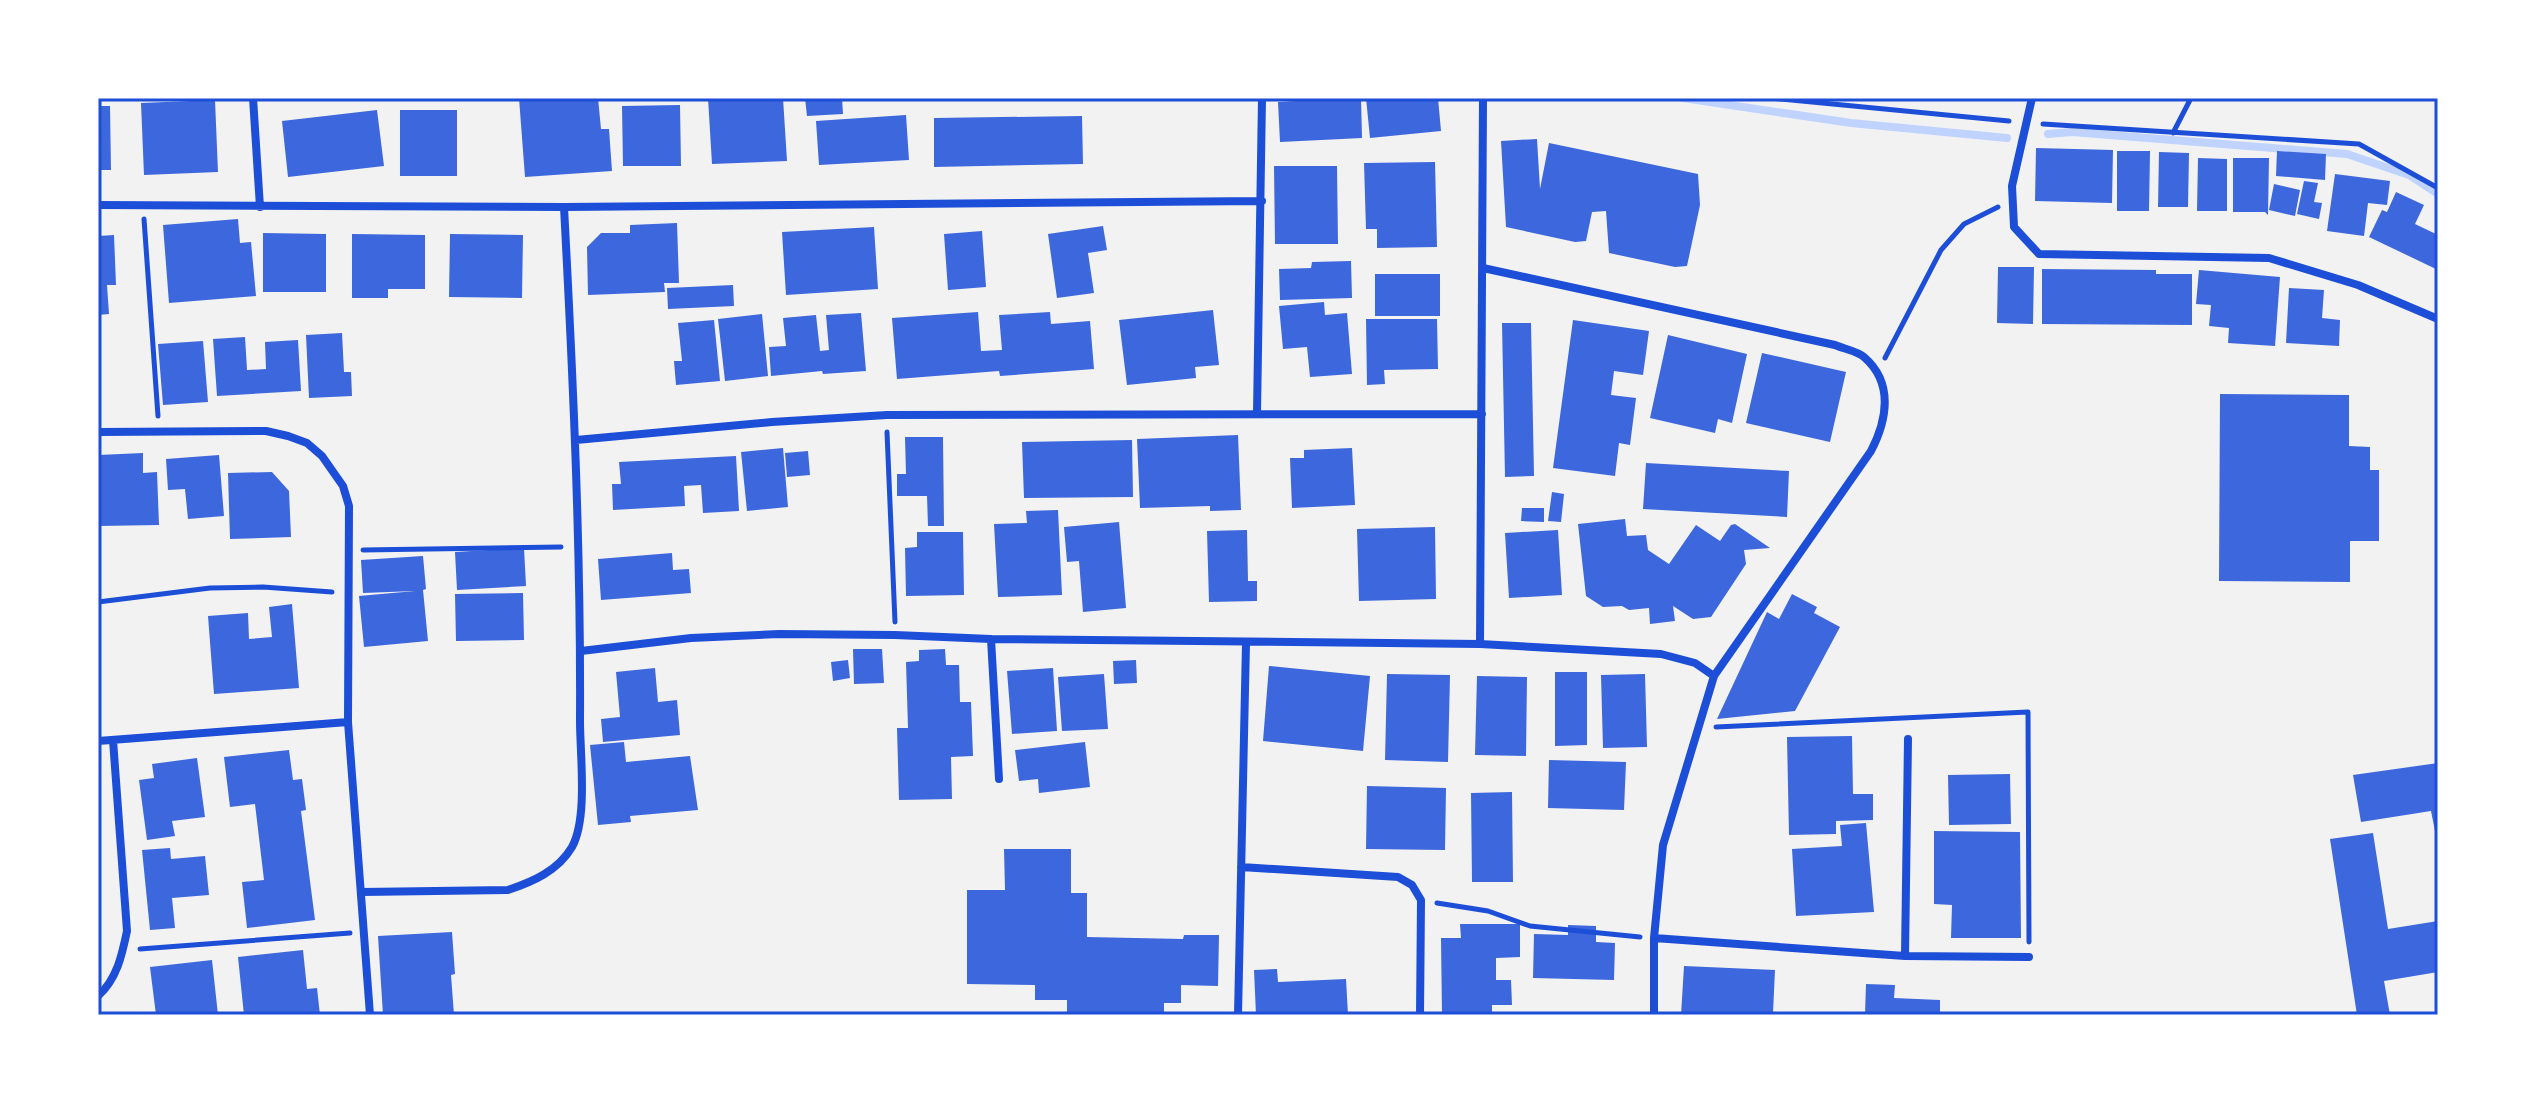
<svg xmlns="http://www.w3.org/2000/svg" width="2536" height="1113" font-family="Roboto,sans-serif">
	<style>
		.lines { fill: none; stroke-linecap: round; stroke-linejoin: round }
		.stream { stroke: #bfd3fe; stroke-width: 8 }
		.building { fill: #3d67dc }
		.path { stroke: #1d4ed8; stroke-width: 5 }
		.minor { stroke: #1d4ed8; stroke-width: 8 }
		.neatline { fill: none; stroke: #1d4ed8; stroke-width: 3 }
	</style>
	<rect width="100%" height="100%" fill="#f2f2f2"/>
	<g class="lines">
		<path class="stream" d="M1683 98 1851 123 2007 138
			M2048 134 2072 132 2347 154 2409 175 2438 194"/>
	</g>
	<path class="building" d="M519 98H598L601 129H609L612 171 525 177Z
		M708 98H783L787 161 712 164Z
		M805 98H842L843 114 807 116Z
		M1348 98H1361L1362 138 1280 142 1278 102Z
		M1366 98H1438L1441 131 1370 138Z
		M215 100 218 172 144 175 141 103Z
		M680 105 681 166H623L622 106Z
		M98 106H110L111 170H98Z
		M377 110 384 166 288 177 282 121Z
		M400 110H457V176H400Z
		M906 115 909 160 819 165 816 121Z
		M1082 116 1083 164 934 167V118Z
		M1537 139 1540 189 1549 143 1698 174 1700 205 1687 266 1675 267 1609 253 1606 211 1592 212 1586 241 1575 242 1506 227 1501 141Z
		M2036 148 2113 150 2112 203 2035 201Z
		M2117 151H2150L2149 211H2117Z
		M2277 151 2326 154 2325 180 2276 176Z
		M2159 152 2189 153 2188 207H2158Z
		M2198 158 2227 159V211H2197Z
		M2233 158H2269L2268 215 2265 212H2233Z
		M1435 162 1437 247 1377 248V229H1366L1364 163Z
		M1274 166H1337L1338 244H1275Z
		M2335 174 2390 181 2387 205 2368 203 2364 236 2327 231Z
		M2304 181 2318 183 2314 202 2322 203 2319 219 2297 214Z
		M2274 184 2300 190 2295 216 2269 210Z
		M2396 192 2424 205 2415 224 2438 235V270L2369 237 2382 210 2387 212Z
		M238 219 240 243 251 242 256 296 169 303 163 225Z
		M677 223 679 283H664L665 292 588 295 587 247 601 233H630V225Z
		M1103 226 1107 250 1088 253 1094 293 1057 298 1048 234Z
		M874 227 878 289 786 295 782 232Z
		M982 231 986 287 948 290 944 234Z
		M263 233 326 234V292H263Z
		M352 234 425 235V289H388V298H352Z
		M450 234 523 235 522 298 449 297Z
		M114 235 116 285H107L109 314 98 315V236Z
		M1351 261 1352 298 1280 300 1279 269 1311 268 1312 262Z
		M1998 267H2034L2033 324 1997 323Z
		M2042 269 2156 270V274H2192V325L2042 324Z
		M2199 270 2280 277 2275 346 2228 343 2229 328 2209 326 2211 305 2196 304Z
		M1375 274H1440V316H1375Z
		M733 285 734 306 668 309 667 288Z
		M2289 288 2324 290 2322 318 2340 320 2339 346 2286 343Z
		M1324 302 1325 315 1347 313 1352 374 1310 377 1307 347 1283 349 1279 306Z
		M1213 310 1219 365 1195 367 1196 378 1127 385 1119 320Z
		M978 312 981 351 1002 350 999 315 1050 312 1051 324 1090 321 1094 369 1000 376 999 371 897 379 892 318Z
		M861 313 866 371 823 374 822 371 771 376 769 347 786 346 783 318 816 315 820 351 829 350 826 315Z
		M762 314 768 376 725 381 718 319Z
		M1366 319H1437L1438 369 1384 370 1385 384 1367 385Z
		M714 320 720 381 676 385 674 361H682L678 323Z
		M1573 320 1649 331 1643 375 1614 371 1611 395 1636 398 1630 445 1619 443 1615 476 1553 468Z
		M1502 323H1531L1534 476 1505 477Z
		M342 333 344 372H351L352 396 309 398 306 335Z
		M1668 335 1747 354 1732 423 1718 419 1715 433 1650 418Z
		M245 337 247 370 266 369 265 342 298 340 301 391 217 396 213 339Z
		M203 341 208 402 163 405 158 344Z
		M1762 353 1846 372 1830 442 1746 423Z
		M2220 394 2349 395V446L2370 447V470H2379V541H2350V582L2219 581Z
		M1238 435 1241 510 1210 511V506L1140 508 1137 439Z
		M905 437H943L944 526H928L927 496H897V474H906Z
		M1132 440 1133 497 1024 498 1022 442Z
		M783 448 788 507 747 511 741 452Z
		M1352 448 1355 505 1292 508 1290 458H1304V450Z
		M808 451 810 475 787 477 785 453Z
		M143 453V473L157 472 159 525 98 526V455Z
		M219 455 224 516 188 519 185 489 168 490 166 459Z
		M736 456 739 511 703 513 701 485 684 486 685 506 613 510 612 484H621L619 462Z
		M1646 463 1789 471 1787 517 1643 509Z
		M272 472 289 491 291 537 230 539 228 473Z
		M1552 492 1564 494 1561 522 1548 521Z
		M1522 508H1544V522L1521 521Z
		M1058 510 1062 595 998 597 994 524 1027 523 1026 511Z
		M1625 519 1627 536 1646 535 1648 550 1669 564 1696 525 1720 541 1731 525 1735 524 1770 548 1744 550 1746 564 1711 617 1693 619 1673 606 1675 621 1650 624 1649 608 1629 610 1622 606 1603 607 1586 596 1578 524Z
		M1119 522 1126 608 1083 612 1079 561 1067 562 1064 527Z
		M1435 527 1436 599 1359 601 1357 529Z
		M1247 530 1248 581H1257V601L1209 602 1207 531Z
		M1558 530 1562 595 1509 598 1505 533Z
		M917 532H963L964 595 906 596 905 548 917 547Z
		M524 548 526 586 457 590 455 552Z
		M672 553 673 570 689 569 691 593 601 600 598 559Z
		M423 556 426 589 423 590 428 641 364 647 359 596 415 591 363 593 361 560Z
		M523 593 524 640 456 641 455 594Z
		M1792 594 1817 607 1814 613 1840 627 1795 711 1717 719 1767 612 1779 619Z
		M292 604 299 688 214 694 208 616 248 613 249 639 272 637 269 607Z
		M853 649H882L884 683 854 684Z
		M945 649 946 665H959L960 702H971L973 756 951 757 952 799 899 800 897 728H908L906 662 919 661V650Z
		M848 660 850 678 833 681 831 662Z
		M1136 660 1137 683 1114 684 1113 661Z
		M1269 666 1370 676 1363 751 1263 741Z
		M655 668 658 702 677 700 680 735 603 742 601 719 620 717 616 672Z
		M1053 668 1057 731 1012 734 1007 671Z
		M1555 672H1587V745L1555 746Z
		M1104 674 1108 729 1062 731 1058 677Z
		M1387 674 1450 675 1448 762 1385 760Z
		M1645 674 1647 747 1603 748 1601 675Z
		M1477 676 1527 677 1526 756 1475 755Z
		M1852 736 1853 794H1873V820L1836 821V834L1789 835 1787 737Z
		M624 742 626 762 690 756 698 810 630 816 631 822 598 825 590 745Z
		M1085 742 1090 787 1039 793 1038 779 1019 781 1015 750Z
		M289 750 293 780 302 779 306 810 301 811 315 920 247 928 242 882 264 880 255 804 230 807 224 757Z
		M197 758 205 817 172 821 175 836 147 840 139 780 154 778 152 764Z
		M1549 760 1626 762 1624 810 1548 808Z
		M2438 763V846L2431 811 2361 822 2353 775Z
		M2010 774 2011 824 1949 825 1948 775Z
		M1367 786 1446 788 1445 850 1366 849Z
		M1512 792 1513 882H1472L1471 793Z
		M1866 823 1874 912 1796 916 1792 849 1842 846 1840 825Z
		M1934 831 2020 832 2021 938H1951L1952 905 1934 904Z
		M2373 833 2388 929 2438 921V972L2384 981 2390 1015H2357L2330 839Z
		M170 848 171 859 205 856 209 895 172 898 175 928 150 930 142 850Z
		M1004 849H1071V893H1087V937L1183 939 1184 935H1219L1218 986 1181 985V1003H1164V1015H1067V1000H1035V985L967 984V890H1005Z
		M1460 924H1520V957L1496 958V980H1511L1512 1005H1492V1014L1442 1015 1441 938H1461Z
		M1568 925 1596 926V942L1615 943 1614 980 1533 978 1534 934 1568 935Z
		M452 932 455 974 451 975 454 1015H383L378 936Z
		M303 950 307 989 317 988 320 1015H244L238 957Z
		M212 960 218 1015H156L150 967Z
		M1684 966 1775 970 1773 1013 1681 1015Z
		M1277 969 1278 982 1346 979 1348 1015H1256L1254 970Z
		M1866 984 1895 985 1894 998 1940 1000V1015H1865Z"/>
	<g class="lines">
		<path class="path" d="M1771 98 2009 121
			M2043 124 2359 144 2438 188
			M2173 133 2191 98
			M144 219 158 416
			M1885 358 1941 250 1964 224 1998 207
			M887 432 895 622
			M363 550 561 547
			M98 602 210 588 263 587 332 592
			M1716 727 2028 712 2029 942
			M1437 903 1488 911 1530 926 1640 937
			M140 949 350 933"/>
		<path class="minor" d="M253 98 260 207
			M2032 98 2012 186 2014 227 2039 254 2269 258 2358 285 2438 319
			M98 205 564 207 1262 201
			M1483 268 1835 345C1844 349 1857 351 1864 357 1894 383 1887 420 1871 451L1714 676 1663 845 1654 938V1015
			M1257 413 1262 98
			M98 432 266 431 288 436 307 443 322 456 343 486 349 506 348 722 370 1015
			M576 440 772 422 887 415 1482 414
			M991 639 999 779
			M1480 644 1483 98
			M581 651 691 638 779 634 895 635 991 639 1480 644 1661 654 1695 663 1714 676
			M98 741 348 722
			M1241 867 1398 877 1412 885 1421 900 1420 1015
			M362 892 508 890C532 882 558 871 572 847 588 818 580 755 580 721 581 550 573 378 564 207
			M1654 938 1905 956 2029 957
			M1905 956 1908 739
			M98 996C117 979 122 955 127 931L113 740
			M1238 1015 1246 643"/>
	</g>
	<rect width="2536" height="1113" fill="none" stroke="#ffffff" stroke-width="200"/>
	<rect x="100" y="100" width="2336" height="913" class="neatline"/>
</svg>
